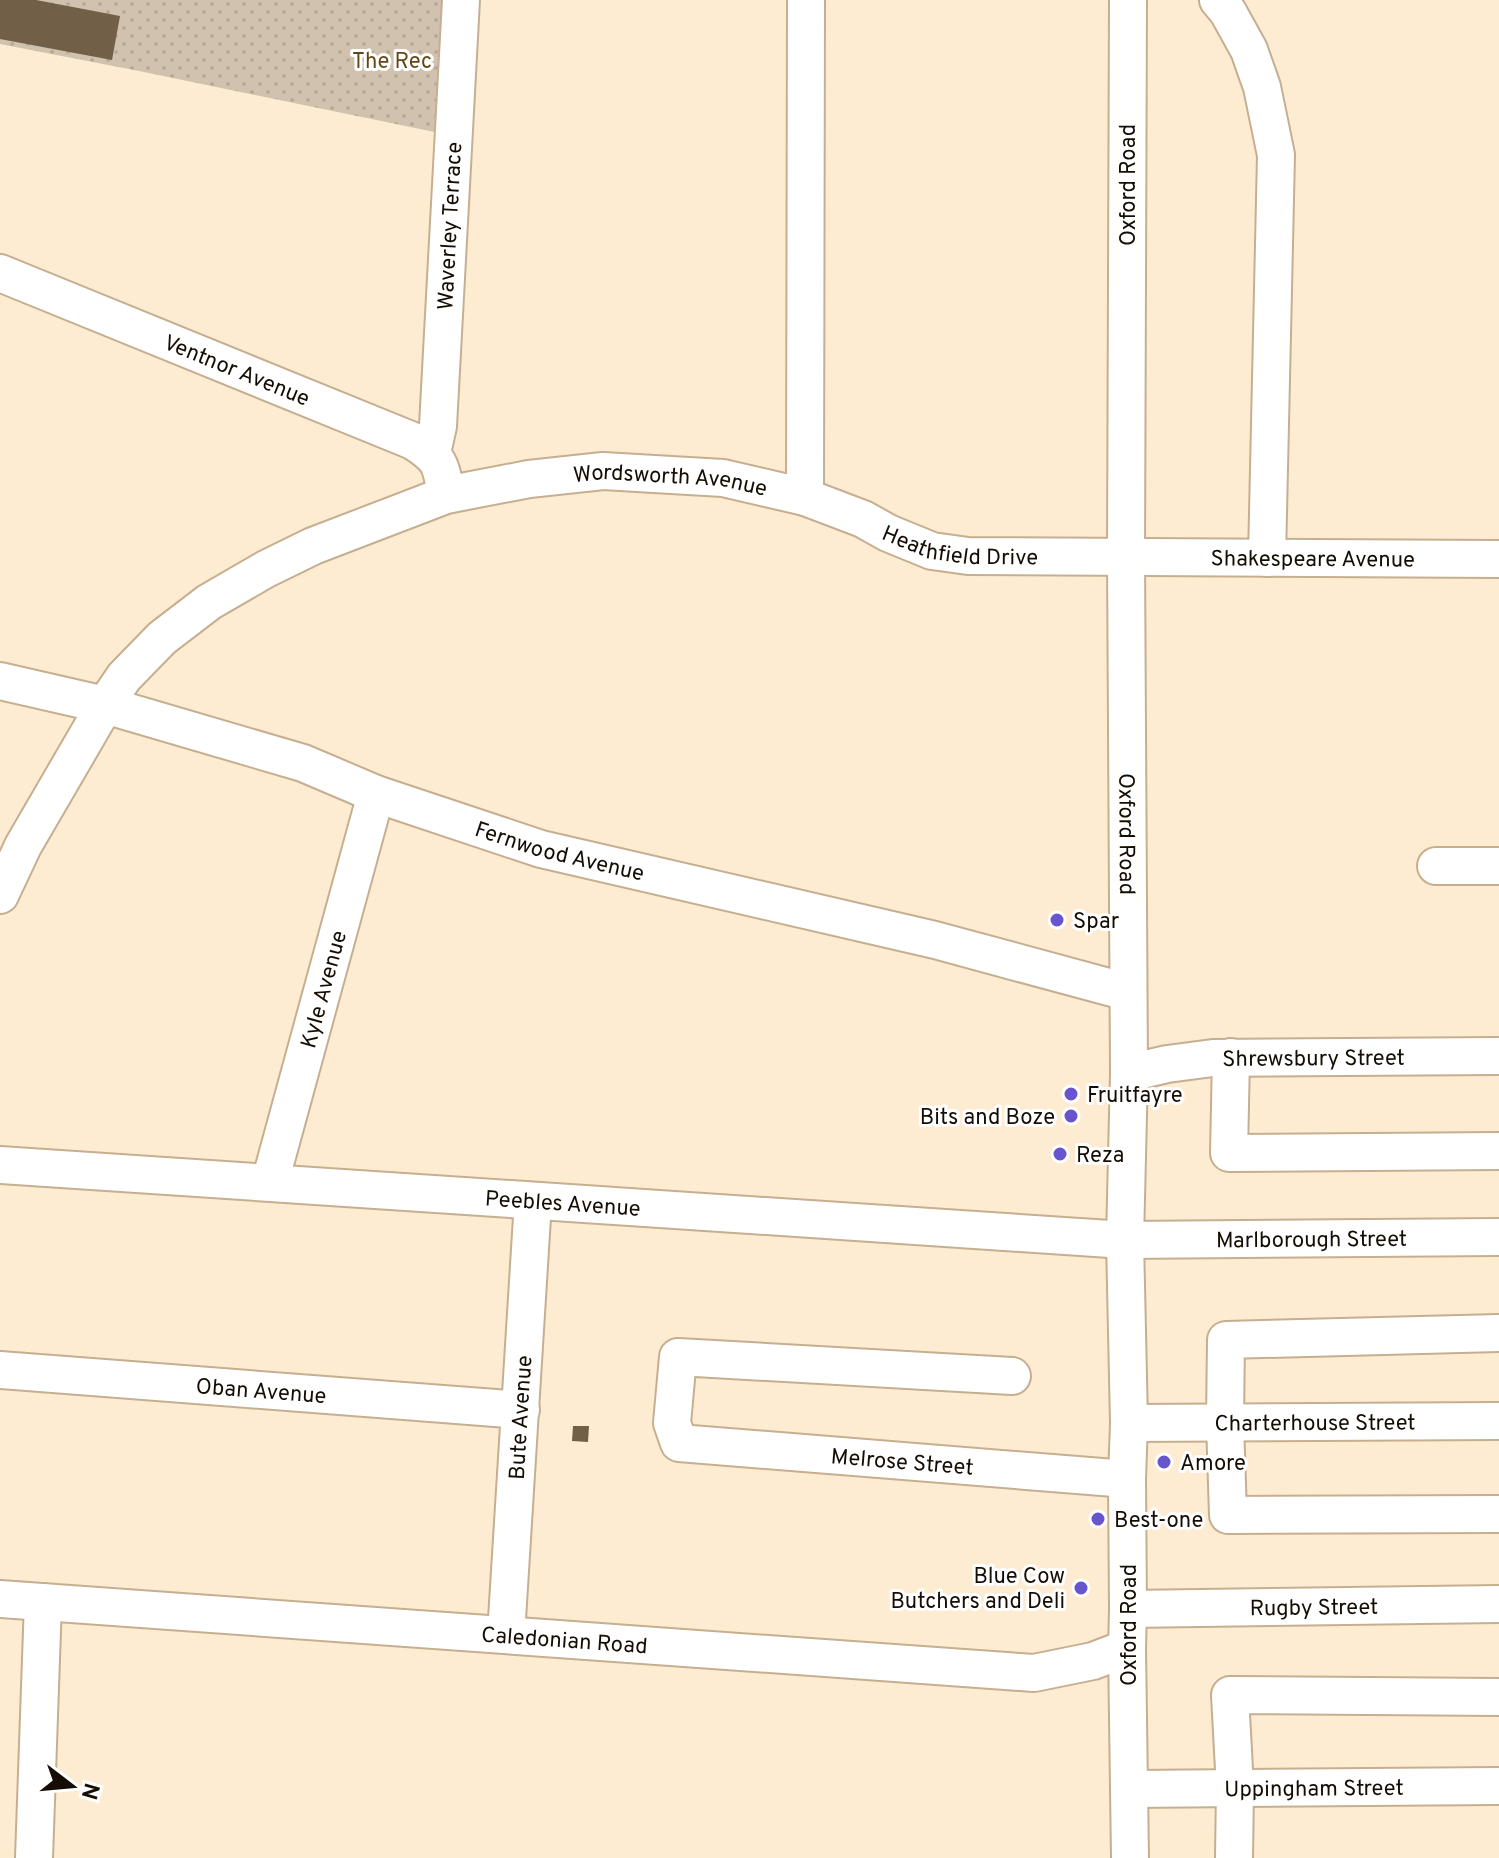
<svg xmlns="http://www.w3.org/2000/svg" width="1499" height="1858" font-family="Overpass,sans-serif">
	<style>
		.park { fill: url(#park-dots) }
		.building { fill: #715f47 }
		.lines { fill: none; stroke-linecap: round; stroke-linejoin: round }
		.minor-casing { stroke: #c5af90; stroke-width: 40 }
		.minor { stroke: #fff; stroke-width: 36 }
		.poi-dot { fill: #6855ce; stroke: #fff; stroke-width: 3 }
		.labels { text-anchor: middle; stroke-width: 6; stroke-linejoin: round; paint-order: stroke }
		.park-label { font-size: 22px; fill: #644719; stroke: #fff }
		.street-label { font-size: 22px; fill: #150d04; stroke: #fff }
		.poi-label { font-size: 22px; fill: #150d04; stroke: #fff; text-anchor: start }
	</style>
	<defs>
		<pattern id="park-dots" width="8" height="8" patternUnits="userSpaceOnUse" patternTransform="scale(2)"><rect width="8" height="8" fill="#d0c2ae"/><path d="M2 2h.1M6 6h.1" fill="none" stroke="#b2a694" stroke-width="1.8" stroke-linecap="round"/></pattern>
	</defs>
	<rect width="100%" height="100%" fill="#feecd2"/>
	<path class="park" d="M0 0H456L449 135 139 71 0 44Z"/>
	<path class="building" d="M0 0H36L120 16 112 60 0 39Z
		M573 1426H589L588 1442 572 1441Z"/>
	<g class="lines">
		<defs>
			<g id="minor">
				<path id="s1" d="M1128 0 1126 556 1129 1073 1125 1240 1129 1423 1127 1479 1128 1609 1127 1648 1130 1858"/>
				<path d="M1218 0 1228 12 1249 50 1262 87 1276 155 1267 558"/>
				<path id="s2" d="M0 273 413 441C440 458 441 464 446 495"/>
				<path id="s3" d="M432 453 438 426 461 0"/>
				<path d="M805 497 806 0"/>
				<path id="s4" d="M0 681 105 705 303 763 376 794 541 849 935 940 1127 992"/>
				<path d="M1436 866H1499"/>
				<path id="s5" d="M0 895 23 846 105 705 124 677 162 638 209 602 266 569 313 546 446 495 529 479 603 471 723 478 805 497 863 519 888 533 932 551 968 556 1499 559"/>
				<path d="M1231 1057 1229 1153 1499 1151"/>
				<path id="s6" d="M1129 1073 1167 1064 1213 1058 1499 1056"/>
				<path id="s7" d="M0 1165 1125 1240 1499 1237"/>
				<path id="s8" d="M270 1182 376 794"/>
				<path d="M1499 1333 1226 1340 1225 1422 1228 1515 1499 1514"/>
				<path id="s9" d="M0 1370 521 1410"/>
				<path id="s10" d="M1012 1376 678 1357 672 1423 679 1443 1127 1479"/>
				<path id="s11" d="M1129 1423 1499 1421"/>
				<path id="s12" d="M0 1599 1034 1673 1093 1661 1127 1648"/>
				<path id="s13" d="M1128 1609 1499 1604"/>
				<path id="s14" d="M506 1635 533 1201"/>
				<path id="s15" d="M1130 1789 1499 1786"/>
				<path d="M34 1858 43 1602"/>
				<path d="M1234 1858 1235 1788 1230 1695 1499 1697"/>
			</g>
		</defs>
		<use href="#minor" class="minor-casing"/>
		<use href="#minor" class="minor"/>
	</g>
	<g class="poi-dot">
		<circle cx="1057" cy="920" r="8"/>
		<circle cx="1071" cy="1094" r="8"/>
		<circle cx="1071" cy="1116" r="8"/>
		<circle cx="1060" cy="1154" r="8"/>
		<circle cx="1164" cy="1462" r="8"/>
		<circle cx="1098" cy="1519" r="8"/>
		<circle cx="1081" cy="1588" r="8"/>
	</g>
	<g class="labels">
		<g class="park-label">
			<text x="392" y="68">The Rec</text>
		</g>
		<g class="street-label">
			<text transform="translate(1127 185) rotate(-90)" y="8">Oxford Road</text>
			<text dy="8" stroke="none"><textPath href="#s3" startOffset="228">Waverley Terrace</textPath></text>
			<text dy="8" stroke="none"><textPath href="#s2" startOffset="256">Ventnor Avenue</textPath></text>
			<text dy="8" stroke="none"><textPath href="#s5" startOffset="852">Wordsworth Avenue</textPath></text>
			<text dy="8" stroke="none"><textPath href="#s5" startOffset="1154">Heathfield Drive</textPath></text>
			<text dy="8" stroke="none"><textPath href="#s5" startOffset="1508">Shakespeare Avenue</textPath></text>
			<text dy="8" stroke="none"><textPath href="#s1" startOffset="834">Oxford Road</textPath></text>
			<text dy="8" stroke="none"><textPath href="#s4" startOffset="586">Fernwood Avenue</textPath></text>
			<text dy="8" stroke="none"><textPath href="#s8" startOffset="200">Kyle Avenue</textPath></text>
			<text dy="8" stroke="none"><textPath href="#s6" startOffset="186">Shrewsbury Street</textPath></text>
			<text dy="8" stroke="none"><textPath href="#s7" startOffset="564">Peebles Avenue</textPath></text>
			<text dy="8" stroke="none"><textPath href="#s7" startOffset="1314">Marlborough Street</textPath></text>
			<text dy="8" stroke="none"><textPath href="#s9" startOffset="262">Oban Avenue</textPath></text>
			<text dy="8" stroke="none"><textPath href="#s14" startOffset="218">Bute Avenue</textPath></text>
			<text dy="8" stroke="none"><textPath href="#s11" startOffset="186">Charterhouse Street</textPath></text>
			<text dy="8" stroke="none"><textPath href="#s10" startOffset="646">Melrose Street</textPath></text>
			<text dy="8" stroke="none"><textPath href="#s13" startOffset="186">Rugby Street</textPath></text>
			<text transform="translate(1128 1625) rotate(-90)" y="8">Oxford Road</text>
			<text dy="8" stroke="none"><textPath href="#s12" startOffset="566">Caledonian Road</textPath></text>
			<text dy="8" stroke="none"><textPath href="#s15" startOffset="184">Uppingham Street</textPath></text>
		</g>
		<g class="poi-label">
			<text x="1073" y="928">Spar</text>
			<text x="1087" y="1102">Fruitfayre</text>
			<text x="1055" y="1124" text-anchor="end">Bits and Boze</text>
			<text x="1076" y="1162">Reza</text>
			<text x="1180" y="1470">Amore</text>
			<text x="1114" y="1527">Best-one</text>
			<text x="1065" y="1583" text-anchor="end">Blue Cow<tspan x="1065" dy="25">Butchers and Deli</tspan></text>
		</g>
	</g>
	<g transform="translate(72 1786) rotate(106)" stroke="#ffffff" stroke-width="6" paint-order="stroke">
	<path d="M0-6L14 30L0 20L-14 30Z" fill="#150d04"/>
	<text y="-12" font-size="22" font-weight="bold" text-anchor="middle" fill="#150d04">N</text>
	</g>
</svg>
